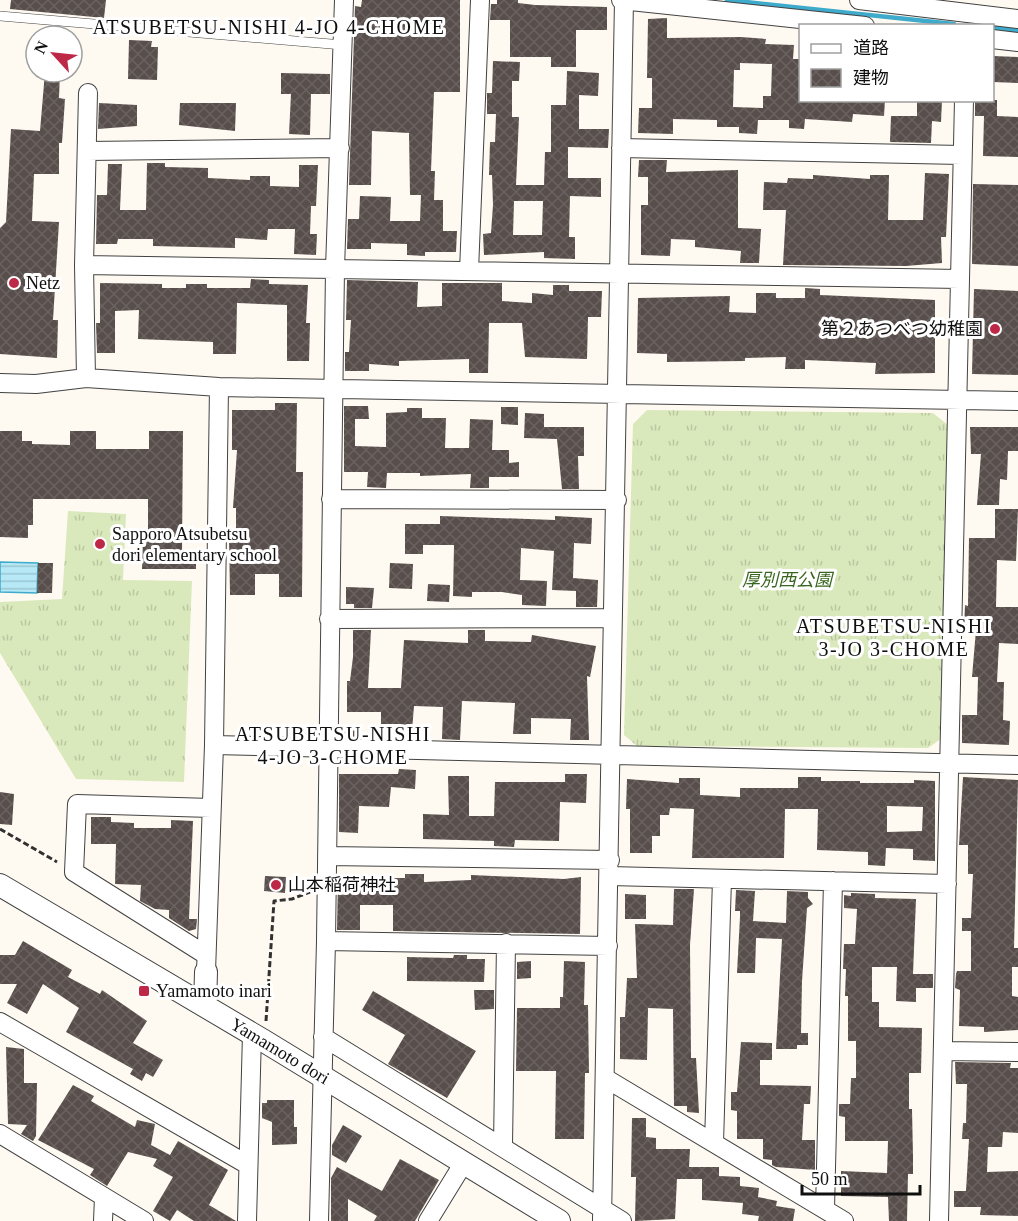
<svg xmlns="http://www.w3.org/2000/svg" width="1018" height="1221" font-family="'Times New Roman','Noto Sans JP',serif">
	<style>
		.grass { fill: url(#grass-tufts) }
		.water { fill: url(#water-rules); stroke: #3eaacc; stroke-width: 1.5 }
		.lines { fill: none; stroke-linecap: round; stroke-linejoin: round }
		.stream { stroke: #3eaacc; stroke-width: 4.5 }
		.building { fill: url(#building-cross-hatch); fill-rule: evenodd }
		.service-casing { stroke: #424242; stroke-width: 10 }
		.minor-casing { stroke: #424242; stroke-width: 20 }
		.tertiary-casing { stroke: #424242; stroke-width: 24 }
		.path { stroke: #313131; stroke-width: 3; stroke-dasharray: 6 3; stroke-linecap: butt }
		.service { stroke: #fff; stroke-width: 9 }
		.minor { stroke: #fff; stroke-width: 18 }
		.tertiary { stroke: #fff; stroke-width: 22 }
		.poi-dot { fill: #be2847; stroke: #fff; stroke-width: 2 }
		.labels { text-anchor: middle; stroke-width: 6; stroke-linejoin: round; paint-order: stroke }
		.poi-label { font-size: 18px; fill: #0f0f0f; stroke: #fff; text-anchor: start }
		.park-label { font-size: 18px; font-style: italic; fill: #39671f; stroke: #fff }
		.street-label { font-size: 18px; fill: #0f0f0f; stroke: #fff }
		.neighbourhood-label { font-size: 20px; letter-spacing: 1.5px; fill: #0f0f0f; stroke: #fff }
	</style>
	<defs>
		<pattern id="grass-tufts" width="24" height="20" patternUnits="userSpaceOnUse" patternTransform="scale(1.5)"><rect width="24" height="20" fill="#dae9bb"/><path d="M3 7l-1-3M5 7V3M7 7l1-3M15 17l-1-3M17 17v-4M19 17l1-3" fill="none" stroke="#bac7a0"/></pattern>
		<pattern id="water-rules" width="6" height="5" patternUnits="userSpaceOnUse" patternTransform="scale(1.5)"><rect width="6" height="5" fill="#b6e8f6"/><path d="M0 2.5h6" fill="none" stroke="#9bc6d2"/></pattern>
		<pattern id="building-cross-hatch" width="8" height="8" patternUnits="userSpaceOnUse" patternTransform="scale(1.5)"><rect width="8" height="8" fill="#584e4b"/><path d="M0 0l8 8M0 8l8-8" fill="none" stroke="#6b6361"/></pattern>
	</defs>
	<rect width="100%" height="100%" fill="#fffaf1"/>
	<path class="grass" d="M647 410 933 413 948 425 942 738 928 748 637 746 624 735 633 424Z
		M68 511 126 514 123 580 192 581 184 782 76 779 0 653V602L62 599Z"/>
	<path class="water" d="M0 562 38 563 37 593 0 592Z"/>
	<g class="lines">
		<path class="stream" d="M727 0 954 24
			M979 25 980 26
			M992 27 1018 31"/>
	</g>
	<path class="building" d="M11 0H106L104 18 10 9Z
		M362 0H460V92H434L431 171H435L434 200H443V231H457L456 252H425V256L407 255V244L371 243V249H347L348 219H359L360 196 391 197 390 221H420L421 195H410L409 133 372 131 371 185H349L355 6 361 7Z
		M497 0H518V3L535 5 607 7V30H576V67H551V57H510V20H490L491 4H497Z
		M667 18V38L741 37 766 39 765 44 794 45 793 59H801V100H885L884 116 853 114 852 122 805 119 804 129 789 128V120H758L757 134 739 133V127H717V120L673 119V134L638 133 639 108H652V78H647L648 19ZM740 63 772 64 771 96H763V108L733 107 734 70H740Z
		M129 40 152 41 151 47H158L157 80 128 79Z
		M993 56 1018 57V83L993 82Z
		M493 61 520 62 519 81H512V117H519L516 185H544L545 152H551V105H566L567 71 599 73 598 96 579 95V129H609L608 148 568 147V178H601V197L570 196 569 237H575V259L544 258V252L484 255 483 234 491 233 493 205 492 175H489L490 142H495L496 114H487V93H492ZM514 201H543L542 235H513Z
		M45 72H60L59 98 65 99 62 143H59V174H34L32 221 59 222 53 320H58L57 358 0 354V228L6 222 11 129 40 131Z
		M281 73 330 74V94H311L310 135 289 134 291 94H281Z
		M917 100H942L941 122 932 121 931 143 890 142 891 116H917Z
		M975 100H997V116L1018 117V157L983 156 984 116H975Z
		M99 103 137 105V126L98 129Z
		M180 103H236L235 131 179 125Z
		M639 160H667L666 172 738 170V228L761 229 759 263H740L741 251 695 247V240L671 239 670 256 641 255V205H648V177H638Z
		M147 163H165V167L208 168V178L250 180V176H270V186L299 187V165H318L316 206H311L310 234H317L316 255 294 254 295 229H268L267 240 235 238V248L153 246V239H118L117 244H96L97 195H107L108 164H122L120 210H146Z
		M925 173 949 174 946 237H941L942 263 906 266 783 265 786 210H763L764 182 787 183 788 178 813 179V175L870 179V175H889L888 220H923Z
		M973 184 1018 185V266L972 264Z
		M251 279 269 280V284L308 285 306 323H310L309 361H287V305L237 303 236 354H213V342L138 339 139 310 115 311V353H97L96 323H100V283L162 284V288H186V284H207V288H250Z
		M347 280 418 282 417 307 442 306V283H502V301L532 303V293L553 295V285H569V291H602L601 317H588L587 359 525 357 522 323H489L488 373H469V359L399 361V366L369 364V371H345V352H349L351 320H346Z
		M805 288 820 289V295L935 300V373L875 374 876 363 805 360V369H785L786 357 745 358V361L667 362V354L637 353 638 298 730 296 729 312 756 313V293H776V298H805Z
		M974 289 1018 291V375L972 374Z
		M275 403H297L296 472H303L302 597H279V574H255V595H230L229 535H236V508H233L237 450H232V410H275Z
		M344 406H368L369 419H355V446L386 447V413L407 412V408H422V418H446L445 448H469L470 419 493 420 492 450H509V463L519 462V477H489V488H470L471 474 420 476V473H387L386 488 367 487 368 472H344Z
		M501 407H518V425L501 424Z
		M525 413 544 414V427H584V456H578L579 489H562L557 439 524 438Z
		M970 427H1018V451H1008L1007 480 1000 479 999 505H977L981 454H971Z
		M0 431H22V441H32V444L70 445V431H96V449H149V431H183L182 551 196 552V569H142L143 534H148V499H33V525H28V538L0 537Z
		M995 509H1018L1016 561 997 560 996 607H1018V644L999 643 997 682H1004L1003 720 1010 721 1009 745 962 743V715H977L978 677H972L976 630H964L965 605 968 606 969 538H995Z
		M440 516 555 520V516L592 518 591 544 574 543 573 578 598 580 597 607H576V591L552 590 554 551 521 548 520 580 547 581 546 606 522 605V595L502 592H472V597L453 596 454 545H423V554H405V524H440Z
		M38 563H53L52 593H37Z
		M390 563 413 564 412 589 389 588Z
		M428 584 450 585 449 602 427 601Z
		M346 587 374 588 372 608H354V604H346Z
		M353 630H371L368 688H401L404 640 468 643V630H485V641L531 642 532 635 596 646 590 677 587 676 589 740H570L571 719 531 718V734H513L515 703 462 701 460 740 442 739 443 707 414 706 412 730H398L399 724H381V712H347V681H350L353 657Z
		M340 725H357L356 737H340Z
		M399 769 416 770 415 789 391 787 389 807 359 806 358 833 339 832V774H398Z
		M565 774H587L586 803 560 802 559 841 515 840 514 847 494 846V841L423 839V814L449 815 448 776H469V816H494L495 782H565Z
		M798 777H821V781H860V783H914V780L935 781V861L913 860V849L886 848 885 866 868 865V852L817 850 818 809H785L784 858H692L694 809 670 808 669 815H660V836H652V853H630V809H626L627 779 679 783V778H700V795L740 797V788H798ZM887 806 923 807 922 831 887 832Z
		M963 777 1018 780 1014 948H1018V967H1012V996L1018 997V1030L984 1032V1027L959 1026 960 990 955 988 956 974 957 971H971V931H962V918H971L973 874H968V845H959Z
		M0 792 14 794 12 825 0 824Z
		M91 817H111V822L134 823V828H171V820L193 821 189 919H197L196 929 189 931 169 918V910L155 909 140 901 141 885 115 884 116 844H91Z
		M405 874H424V882L471 880V875L564 879 581 877 580 934 393 931V905H360V930H337L338 878H350V882H380V878H405Z
		M265 876 286 877 285 893 264 891Z
		M674 889H694L690 945 691 1058H696L699 1113 687 1112V1106H674L673 1009 648 1008 647 1060 620 1059V1017H625L627 978H637L635 924 673 925Z
		M736 890 755 891 753 921 786 923 787 891 808 892V898L813 904 807 908 802 981 801 1033H808V1045H797V1049H776L782 939 756 938 755 973H737L740 917V911H735Z
		M851 893 875 894V898L916 899 913 974H933V988H916V1002L896 1001 897 967H872V1002H879V1027L922 1028 921 1073H909V1109H912L913 1156V1174H908L907 1221H889L888 1197 841 1196V1171L887 1173 888 1141H845V1117L839 1116V1104H850L851 1078H856V1041H848V996H845L846 969H843L844 944H855L857 909 844 908V895L851 896Z
		M625 894 646 895V919H625Z
		M23 941 72 970 68 977 100 994 102 990 147 1021 133 1043 163 1060 153 1077 146 1073 142 1081 130 1074 133 1069 66 1032 79 1008 43 984 27 1014 7 1003 17 984H0V955H15Z
		M454 955H467V959H485L484 982 407 981V957L453 958Z
		M531 961V978L517 979V962Z
		M564 961 585 962 584 1005H588L589 1073H585L584 1139H555L556 1071H516L517 1008H560V997H563Z
		M474 990H494V1009L475 1010Z
		M373 991 476 1051 447 1098 388 1064 405 1035 362 1010Z
		M741 1042 772 1043V1060H760V1085L811 1086 810 1104H804L802 1140H815V1170L776 1167 772 1165V1160L763 1159V1139H737V1111L731 1110V1092H737Z
		M6 1047 24 1049V1083H37L36 1136 33 1141 21 1134 27 1125 8 1124Z
		M955 1062 1011 1063 1010 1068H1018V1133L1003 1132 1002 1147H988L987 1172 1018 1171V1216L980 1215 981 1207H954V1191H966L969 1139H962L963 1123H966L967 1084H956Z
		M73 1085 94 1096 91 1101 135 1127 137 1120 155 1124 151 1145 170 1155 178 1141 228 1170 209 1205 236 1221H194L177 1210 170 1221 153 1211 173 1177 153 1166 157 1159 128 1152 107 1186 90 1175 94 1169 38 1140Z
		M267 1100H294V1127H297V1144L272 1145V1122L262 1118V1103H267Z
		M632 1118H646V1137L656 1138V1149H690L689 1167H719V1176L740 1177V1186L759 1188 758 1197 777 1201 776 1206 795 1209 793 1221H758L759 1216 742 1214 743 1203 702 1200V1179H677L675 1219 635 1221 636 1177H631Z
		M343 1125 362 1136 346 1163 332 1155V1145Z
		M400 1159 439 1180 415 1221H374L377 1216 348 1199V1221H331V1178L337 1167 382 1191Z"/>
	<g class="lines">
		<defs>
			<path id="service" d="M0 16 343 45"/>
			<path id="minor" d="M621 0 865 26
				M859 0 1018 19
				M992 39 1018 42
				M621 148 962 155
				M87 151 340 148
				M84 265 960 279
				M469 271 480 0
				M86 378 84 265 88 93
				M0 383 36 384 86 378 219 387 1018 401
				M331 499 617 500
				M329 619 613 618
				M214 745 1018 765
				M327 856 610 860
				M609 876 947 884
				M326 941 608 946
				M206 955 74 872 77 804 211 808
				M206 972 214 745 219 387
				M0 1022 248 1165
				M323 1037 622 1221
				M943 1051 1018 1052
				M605 1078 844 1221
				M0 1134 144 1221
				M714 1143 722 879
				M503 1146 506 943
				M825 1209 833 881
				M103 1221 104 1197
				M247 1221 252 1034
				M319 1221 326 941 335 269 344 0
				M428 1221 463 1164
				M602 1221 624 0
				M939 1221 964 100"/>
			<path id="tertiary" d="M0 885 264 1041 559 1221
				M205 1006 206 972"/>
		</defs>
		<use href="#service" class="service-casing"/>
		<use href="#minor" class="minor-casing"/>
		<use href="#tertiary" class="tertiary-casing"/>
		<path class="path" d="M0 829 57 862
			M266 1021 274 901 292 899 310 892"/>
		<use href="#service" class="service"/>
		<use href="#minor" class="minor"/>
		<use href="#tertiary" class="tertiary"/>
	</g>
	<g class="poi-dot">
		<circle cx="14" cy="283" r="6"/>
		<circle cx="995" cy="329" r="6"/>
		<circle cx="100" cy="544" r="6"/>
		<circle cx="276" cy="885" r="6"/>
		<rect x="138" y="985" width="12" height="12" rx="3"/>
	</g>
	<g class="labels">
		<g class="poi-label">
			<text x="26" y="289">Netz</text>
			<text x="983" y="335" text-anchor="end">第２あつべつ幼稚園</text>
			<text x="112" y="540">Sapporo Atsubetsu<tspan x="112" dy="21">dori elementary school</tspan></text>
			<text x="288" y="891">山本稲荷神社</text>
			<text x="156" y="997">Yamamoto inari</text>
		</g>
		<g class="park-label">
			<text x="787" y="586">厚別西公園</text>
		</g>
		<g class="street-label">
			<text transform="translate(280 1051) rotate(31)" y="6">Yamamoto dori</text>
		</g>
		<g class="neighbourhood-label">
			<text x="269" y="34">ATSUBETSU-NISHI 4-JO 4-CHOME</text>
			<text x="894" y="633">ATSUBETSU-NISHI<tspan x="894" dy="23">3-JO 3-CHOME</tspan></text>
			<text x="333" y="741">ATSUBETSU-NISHI<tspan x="333" dy="23">4-JO 3-CHOME</tspan></text>
		</g>
	</g>
	<rect x="799" y="24" width="195" height="78" fill="#ffffff" stroke="#9f9f9f" stroke-width="1.5"/>
	<rect x="811" y="44" width="30" height="9" fill="#ffffff" stroke="#9f9f9f" stroke-width="1.5"/>
	<text x="853" y="54" font-size="18" fill="#0f0f0f">道路</text>
	<rect x="811" y="69" width="30" height="18" fill="url(#building-cross-hatch)" stroke="#9f9f9f" stroke-width="1.5"/>
	<text x="853" y="84" font-size="18" fill="#0f0f0f">建物</text>
	<g transform="translate(54 54) rotate(297)"><circle r="28" fill="#ffffff" stroke="#9f9f9f" stroke-width="1.5"/>
	<path d="M0-4.5L10 22L0 15L-10 22Z" fill="#be2847"/>
	<text y="-9" font-size="16" font-weight="bold" text-anchor="middle" fill="#0f0f0f">N</text>
	</g>
	<path d="M802 1185v9h118v-9" fill="none" stroke="#0f0f0f" stroke-width="3"/>
	<text x="811" y="1185" font-size="18" fill="#0f0f0f" stroke="#ffffff" stroke-width="4.5" paint-order="stroke">50 m</text>
</svg>
